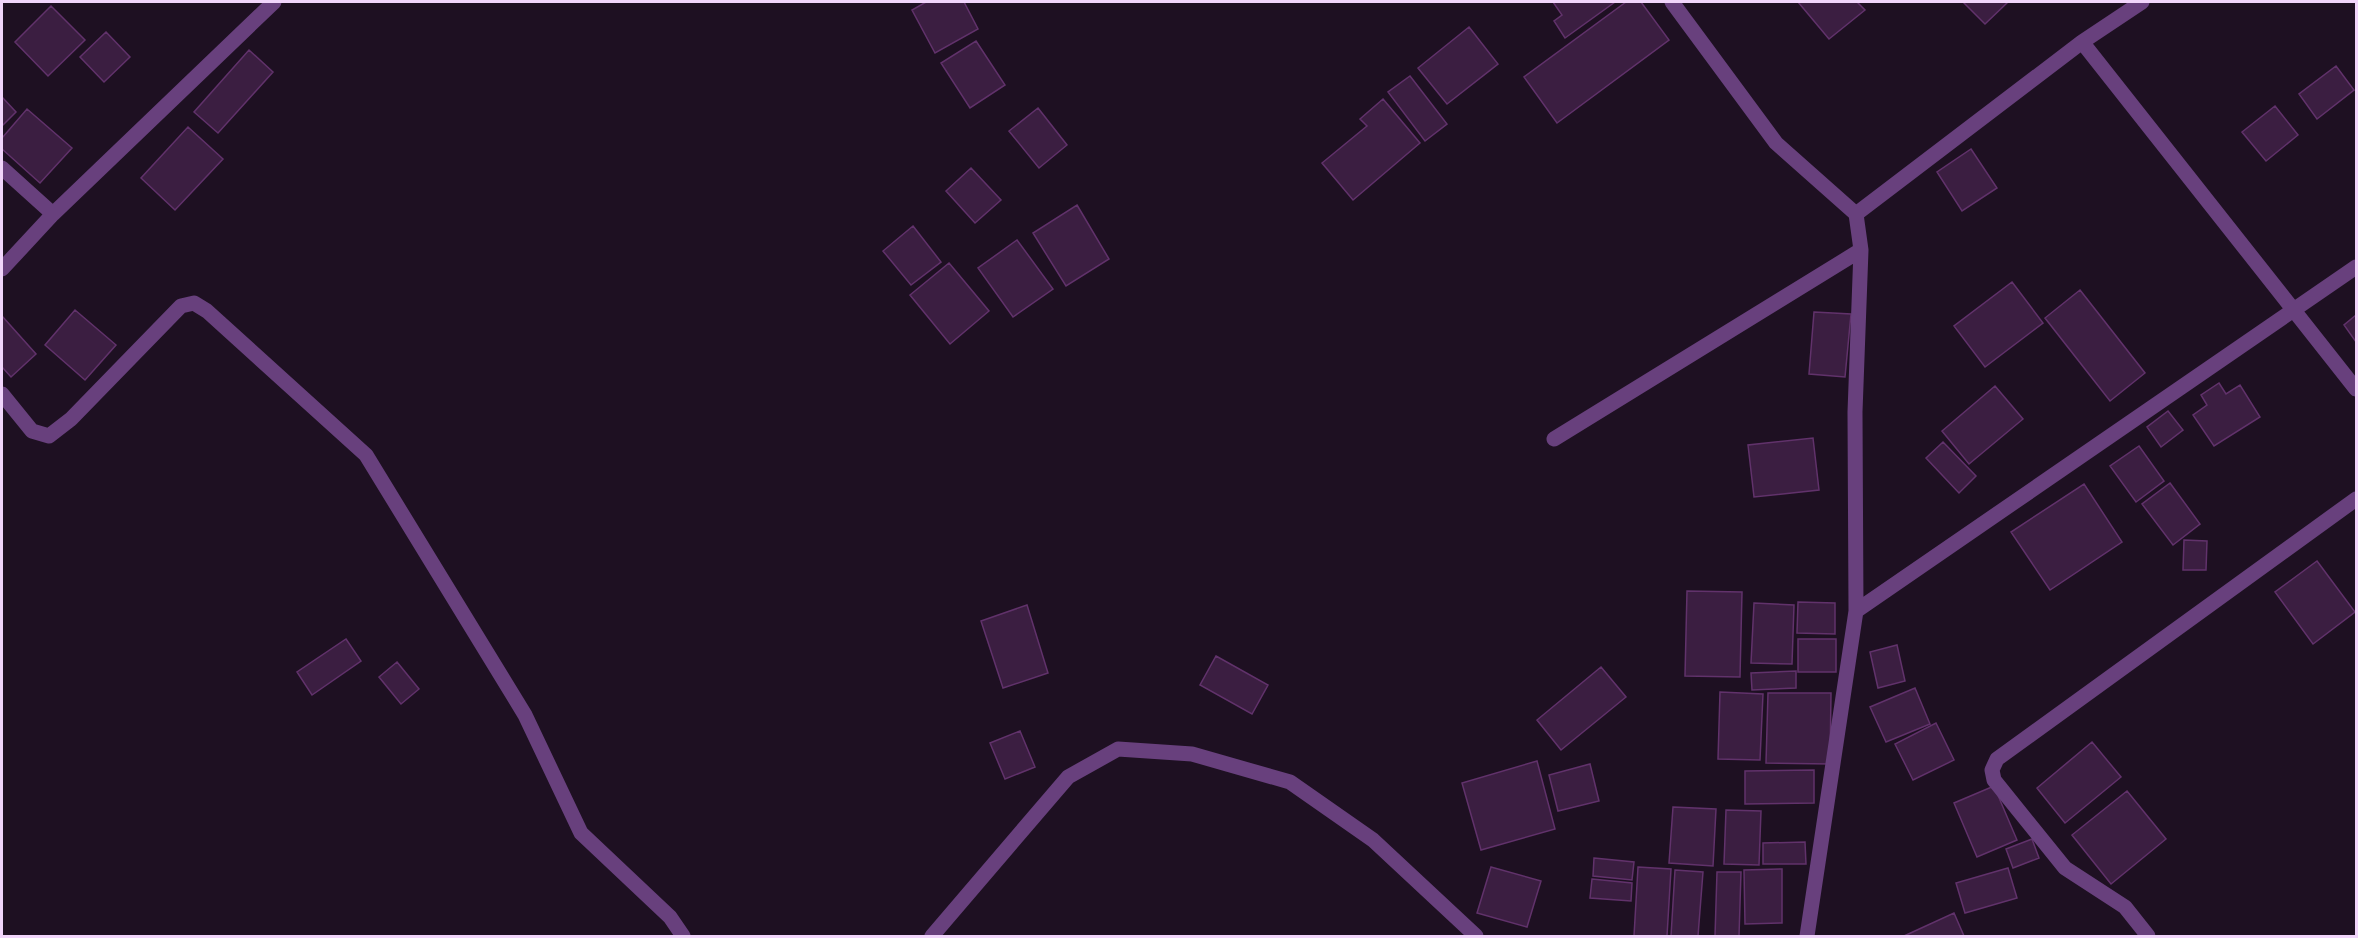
<svg xmlns="http://www.w3.org/2000/svg" width="2358" height="938" font-family="'PT Sans Narrow',sans-serif">
	<style>
		.building { fill: #3b1e41; stroke: #61326b; stroke-width: 1.5 }
		.lines { fill: none; stroke-linecap: round; stroke-linejoin: round }
		.minor { stroke: #68407d; stroke-width: 15 }
	</style>
	<rect width="100%" height="100%" fill="#1e1022"/>
	<path class="building" d="M926 2H964L978 29 935 53 912 10Z
		M1553 2H1615L1565 38 1554 21 1562 15Z
		M1626 2H1641L1669 40 1557 123 1524 77Z
		M1798 2H1857L1865 10 1829 39Z
		M1963 2H2008L1985 24Z
		M51 6 85 40 48 76 15 42Z
		M1469 27 1498 64 1447 104 1418 68Z
		M106 32 130 57 104 82 80 57Z
		M976 41 1005 85 970 108 941 63Z
		M249 50 273 72 218 133 194 112Z
		M2336 66 2354 90 2317 119 2299 94Z
		M1410 76 1447 124 1425 141 1388 92Z
		M2 97 16 112 2 126Z
		M1383 99 1420 143 1353 200 1322 163 1367 126 1360 119Z
		M2275 106 2298 135 2266 161 2242 132Z
		M1038 108 1067 145 1039 168 1009 131Z
		M27 109 72 148 40 183 2 149V138Z
		M188 127 223 159 175 210 141 178Z
		M1971 149 1997 188 1962 211 1937 172Z
		M971 168 1001 200 975 223 946 191Z
		M1077 205 1109 259 1066 286 1033 233Z
		M913 226 941 262 911 285 883 251Z
		M1017 240 1053 289 1013 317 978 268Z
		M949 263 989 311 950 344 910 295Z
		M2012 282 2043 323 1985 367 1954 326Z
		M2080 290 2145 373 2110 401 2045 318Z
		M75 310 116 345 85 380 45 345Z
		M1814 312 1851 314 1845 377 1809 374Z
		M2356 315V342L2344 325Z
		M2 316 36 354 11 377 2 367Z
		M2219 383 2226 394 2240 385 2260 417 2214 446 2193 415 2207 405 2201 395Z
		M1995 386 2023 419 1969 464 1942 431Z
		M2168 411 2183 430 2161 447 2147 427Z
		M1813 438 1819 490 1754 497 1748 445Z
		M1943 442 1976 476 1959 493 1926 458Z
		M2139 446 2164 481 2136 502 2110 466Z
		M2170 483 2200 524 2173 545 2142 504Z
		M2084 484 2122 542 2050 590 2011 532Z
		M2184 540 2207 541 2206 570H2183Z
		M2317 561 2355 612 2313 644 2275 592Z
		M1687 591 1742 592 1740 677 1685 676Z
		M1798 602 1835 603V634L1797 633Z
		M1754 603 1794 605 1792 664 1751 663Z
		M1027 605 1048 673 1003 688 981 621Z
		M346 639 361 661 312 695 297 672Z
		M1798 639H1836V672H1798Z
		M1897 645 1905 681 1878 688 1870 652Z
		M1216 656 1268 685 1252 714 1200 685Z
		M397 662 419 689 401 704 379 677Z
		M1601 667 1626 697 1561 750 1537 720Z
		M1796 671V688L1752 690 1751 673Z
		M1915 688 1930 724 1886 742 1870 707Z
		M1720 692 1763 694 1760 760 1718 759Z
		M1768 693H1831L1830 764 1766 763Z
		M1936 723 1954 760 1913 780 1895 744Z
		M1020 731 1035 767 1005 779 990 743Z
		M2092 742 2121 777 2065 823 2037 788Z
		M1537 761 1555 829 1481 850 1462 783Z
		M1590 764 1599 801 1558 811 1549 775Z
		M1814 770V803L1745 804V771Z
		M1994 786 2017 840 1977 857 1954 803Z
		M2127 791 2166 839 2111 884 2072 835Z
		M1673 807 1716 809 1713 866 1669 863Z
		M1726 810 1761 811 1759 865 1724 864Z
		M2032 839 2039 858 2013 868 2006 849Z
		M1805 842 1806 864H1763V843Z
		M1594 858 1634 862 1632 880 1593 876Z
		M1491 867 1541 881 1527 927 1477 913Z
		M1638 867 1671 869 1667 936H1634Z
		M2008 868 2017 898 1965 913 1956 883Z
		M1782 869V923L1745 924 1744 870Z
		M1675 870 1703 872 1698 936H1671Z
		M1717 872H1741L1739 936H1715Z
		M1592 879 1632 883 1631 901 1590 898Z
		M1954 913 1964 936H1904Z"/>
	<g class="lines">
		<path class="minor" d="M1672 2 1776 143 1856 214 1861 250 1855 412 1856 611 1807 936
			M2082 42 2356 389
			M2 168 53 214
			M1856 214 2082 42 2142 2
			M2 269 53 214 274 2
			M2 394 32 431 49 436 71 419 181 306 194 303 207 311 366 455 525 715 581 833 670 917 683 936
			M1554 439 1861 250
			M1856 611 2356 267
			M932 936 1068 777 1118 749 1192 754 1290 782 1373 840 1476 936
			M2148 936 2125 907 2065 868 1994 780 1992 770 1997 759 2356 499"/>
	</g>
	<rect width="2358" height="938" fill="none" stroke="#f1d5fb" stroke-width="6"/>
</svg>
